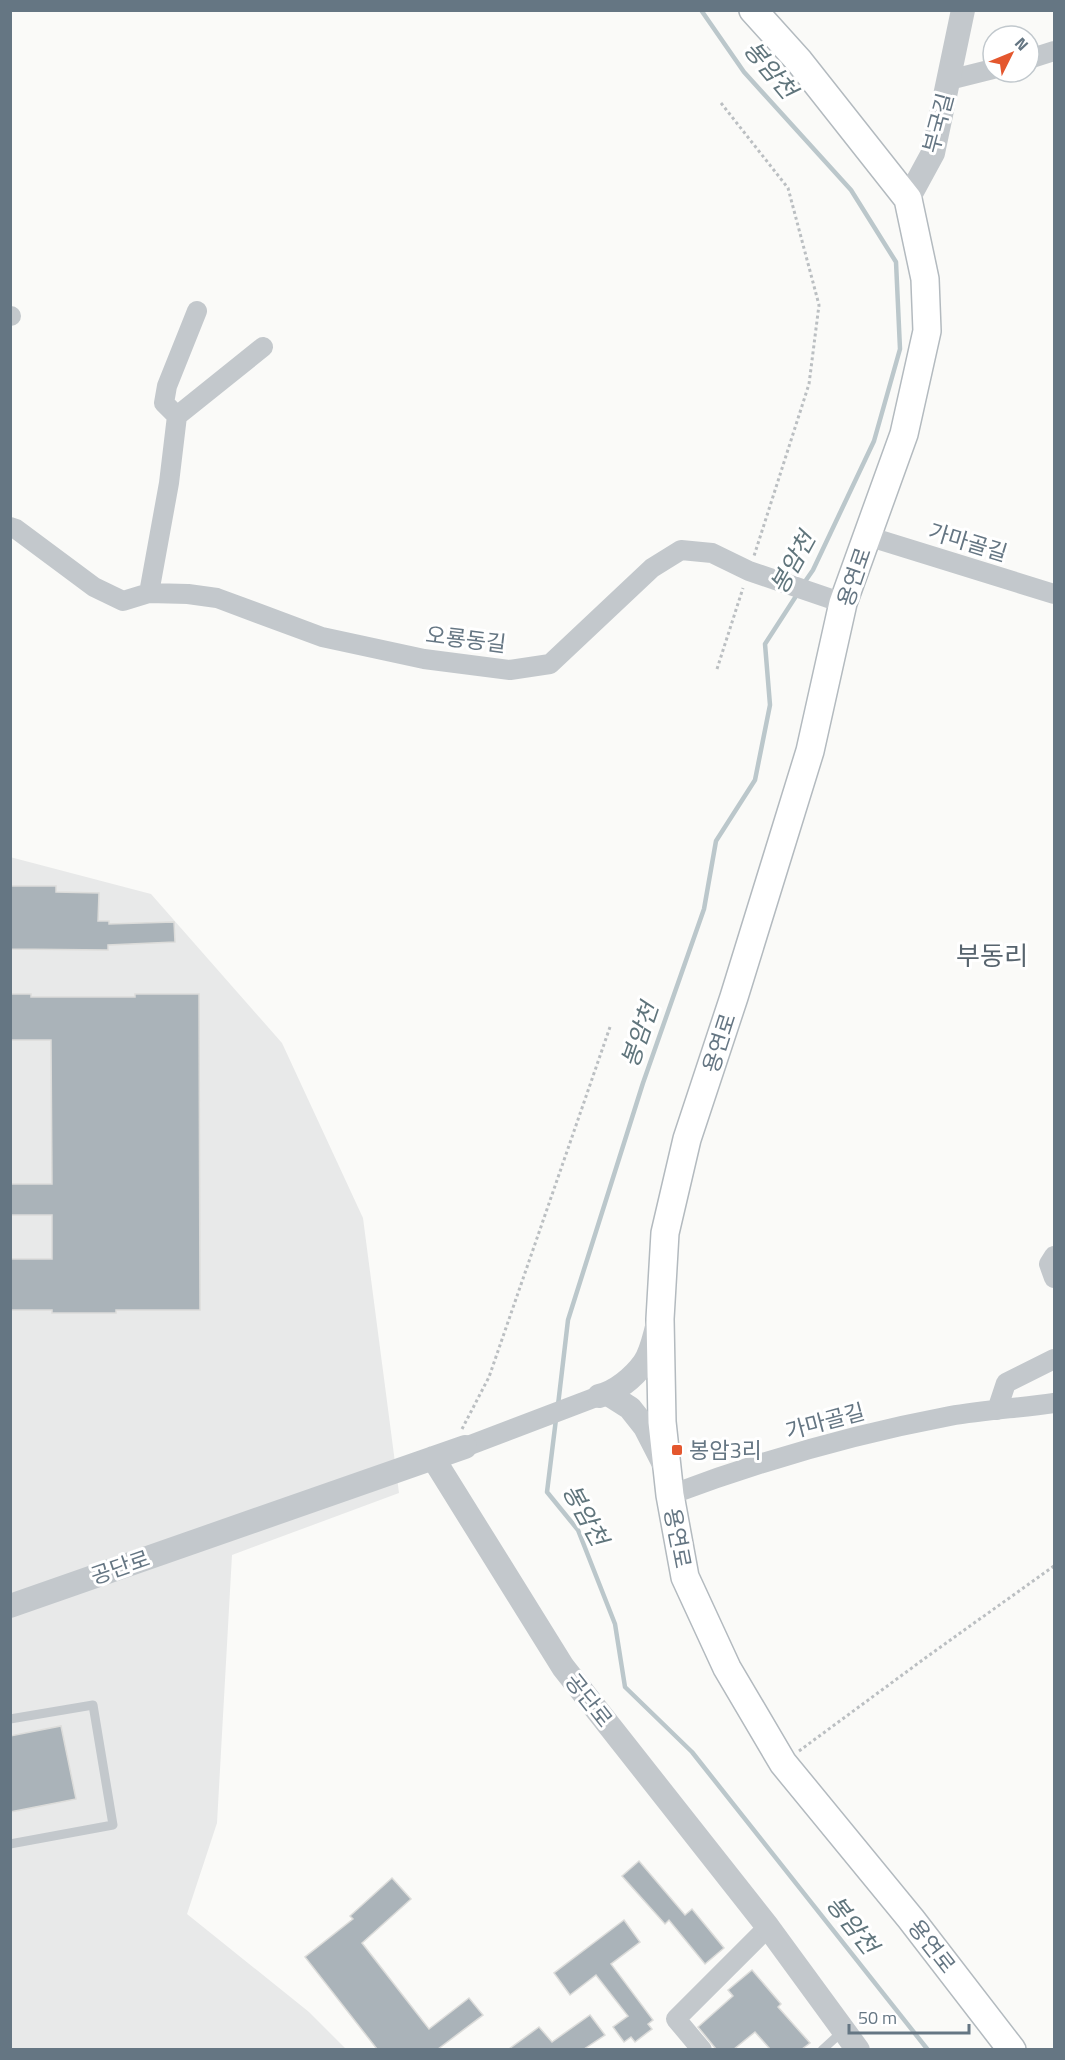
<svg xmlns="http://www.w3.org/2000/svg" width="1065" height="2060" font-family="'Titillium Web','Noto Sans KR',sans-serif">
	<style>
		.built { fill: #e8e9e9 }
		.lines { fill: none; stroke-linecap: round; stroke-linejoin: round }
		.stream { stroke: #bbc7cb; stroke-width: 4.5 }
		.building { fill: #aab3b9; stroke: #dcdcda; stroke-width: 1.5 }
		.secondary-casing { stroke: #b3babf; stroke-width: 30 }
		.path { stroke: #bbbfc2; stroke-width: 3; stroke-dasharray: 3 3; stroke-linecap: butt }
		.service { stroke: #c3c8cc; stroke-width: 9 }
		.minor { stroke: #c3c8cc; stroke-width: 20 }
		.tertiary { stroke: #c3c8cc; stroke-width: 24 }
		.secondary { stroke: #fff; stroke-width: 27 }
		.poi-dot { fill: #e4572e; stroke: #fff; stroke-width: 2 }
		.labels { text-anchor: middle; stroke-width: 6; stroke-linejoin: round; paint-order: stroke }
		.street-label { font-size: 22px; fill: #657683; stroke: #fff }
		.poi-label { font-size: 22px; fill: #657683; stroke: #fff; text-anchor: start }
		.water-label { font-size: 24px; font-style: italic; fill: #60757c; stroke: #fff }
		.quarter-label { font-size: 26px; fill: #57646e; stroke: #fff }
	</style>
	<rect width="100%" height="100%" fill="#fafaf8"/>
	<path class="built" d="M10 857 151 894 282 1043 363 1218 399 1493 232 1555 217 1823 187 1914 309 2012 346 2049H11Z"/>
	<g class="lines">
		<path class="stream" d="M701 10 744 72 851 190 896 262 900 349 874 441 813 570 804 583
			M558 1405 568 1320 643 1083 704 909 716 841 755 780 770 705 765 644 798 593
			M556 1419 547 1492 578 1530 615 1624 625 1687 692 1752 928 2050"/>
	</g>
	<path class="building" d="M10 886H56V892L99 893 98 921H109V924L174 922 175 942 108 945V950L10 949Z
		M10 994H31V997H135V994H199L200 1310H116V1313H52V1310H10V1259H52V1215H10V1184H52L51 1040H10Z
		M61 1726 76 1799 10 1812V1736Z
		M639 1861 685 1915 692 1909 724 1948 705 1964 669 1920 665 1924 622 1876Z
		M392 1878 411 1899 362 1943 429 2029 469 1998 483 2015 438 2049H377L305 1957 353 1919 350 1916Z
		M624 1920 640 1942 611 1964 653 2020 648 2024 652 2029 635 2042 631 2037 624 2042 613 2027 628 2016 596 1975 570 1995 554 1973Z
		M752 1970 781 2004 778 2007 810 2043 802 2049H770L755 2032 734 2049H716L698 2027 733 1996 728 1990Z
		M590 2015 605 2035 584 2049H509L539 2027 552 2042Z"/>
	<g class="lines">
		<defs>
			<path id="secondary" d="M753 10 799 61 908 199 925 279 927 331 904 434 843 603 810 751 734 997 687 1139 665 1233 660 1319 662 1422 670 1495 685 1577 727 1668 783 1763 911 1919 1012 2050"/>
		</defs>
		<use href="#secondary" class="secondary-casing"/>
		<path class="path" d="M721 103 788 188 819 305 809 384 754 556
			M717 669 743 588
			M462 1429 489 1377 610 1027
			M799 1751 928 1656 1054 1566"/>
		<path class="service" d="M10 1719 93 1705 113 1825 10 1844
			M822 2050 843 2031"/>
		<path class="minor" d="M1029 59 1054 51
			M949 80 993 69
			M197 311 167 386 164 403 177 416 169 483 149 593 188 594 217 598 322 637 424 659 510 670 550 664 652 568 681 550 712 553 749 571 843 603
			M10 316H11
			M177 416 263 347
			M10 527 16 529 94 587 123 601 149 593
			M867 536 1054 594
			M1054 1256 1049 1264 1054 1278
			M997 1410 1006 1383 1054 1359
			M465 1447 599 1396
			M670 1495C760 1461 855 1434 950 1416 985 1410 1020 1408 1054 1403
			M702 2050 676 2019 768 1927"/>
		<path class="tertiary" d="M908 199 933 153 963 10
			M608 1394 630 1408 645 1427 665 1466
			M599 1396C616 1392 634 1377 644 1363 651 1353 654 1338 657 1327
			M433 1458 563 1667 768 1927 858 2050
			M10 1606 465 1447"/>
		<use href="#secondary" class="secondary"/>
	</g>
	<rect class="poi-dot" x="671" y="1444" width="12" height="12" rx="3"/>
	<g class="labels">
		<g class="street-label">
			<text transform="translate(938 123) rotate(-75)" y="8">부국길</text>
			<text transform="translate(968 542) rotate(17)" y="8">가마골길</text>
			<text transform="translate(854 577) rotate(-71)" y="8">용연로</text>
			<text transform="translate(466 639) rotate(7)" y="8">오룡동길</text>
			<text transform="translate(719 1043) rotate(-72)" y="8">용연로</text>
			<text transform="translate(825 1421) rotate(-15)" y="8">가마골길</text>
			<text transform="translate(678 1538) rotate(79)" y="8">용연로</text>
			<text transform="translate(120 1567) rotate(-19)" y="8">공단로</text>
			<text transform="translate(589 1700) rotate(52)" y="8">공단로</text>
			<text transform="translate(932 1946) rotate(52)" y="8">용연로</text>
		</g>
		<g class="poi-label">
			<text x="689" y="1458">봉암3리</text>
		</g>
		<g class="water-label">
			<text transform="translate(770 70) rotate(50)" y="8">봉암천</text>
			<text transform="translate(793 563) rotate(-61)" y="8">봉암천</text>
			<text transform="translate(640 1035) rotate(-71)" y="8">봉암천</text>
			<text transform="translate(585 1515) rotate(61)" y="8">봉암천</text>
			<text transform="translate(852 1925) rotate(52)" y="8">봉암천</text>
		</g>
		<g class="quarter-label">
			<text x="992" y="965">부동리</text>
		</g>
	</g>
	<rect width="1065" height="2060" fill="none" stroke="#657683" stroke-width="24"/>
	<g transform="translate(1011 54) rotate(47)"><circle r="28" fill="#ffffff" stroke="#c1c8cd" stroke-width="1.5"/>
	<path d="M0-4.5L10 22L0 15L-10 22Z" fill="#e4572e"/>
	<text y="-9" font-size="16" font-weight="bold" text-anchor="middle" fill="#657683">N</text>
	</g>
	<path d="M849 2024v9h120v-9" fill="none" stroke="#657683" stroke-width="3"/>
	<text x="858" y="2024" font-size="18" fill="#657683" stroke="#ffffff" stroke-width="4.5" paint-order="stroke">50 m</text>
</svg>
